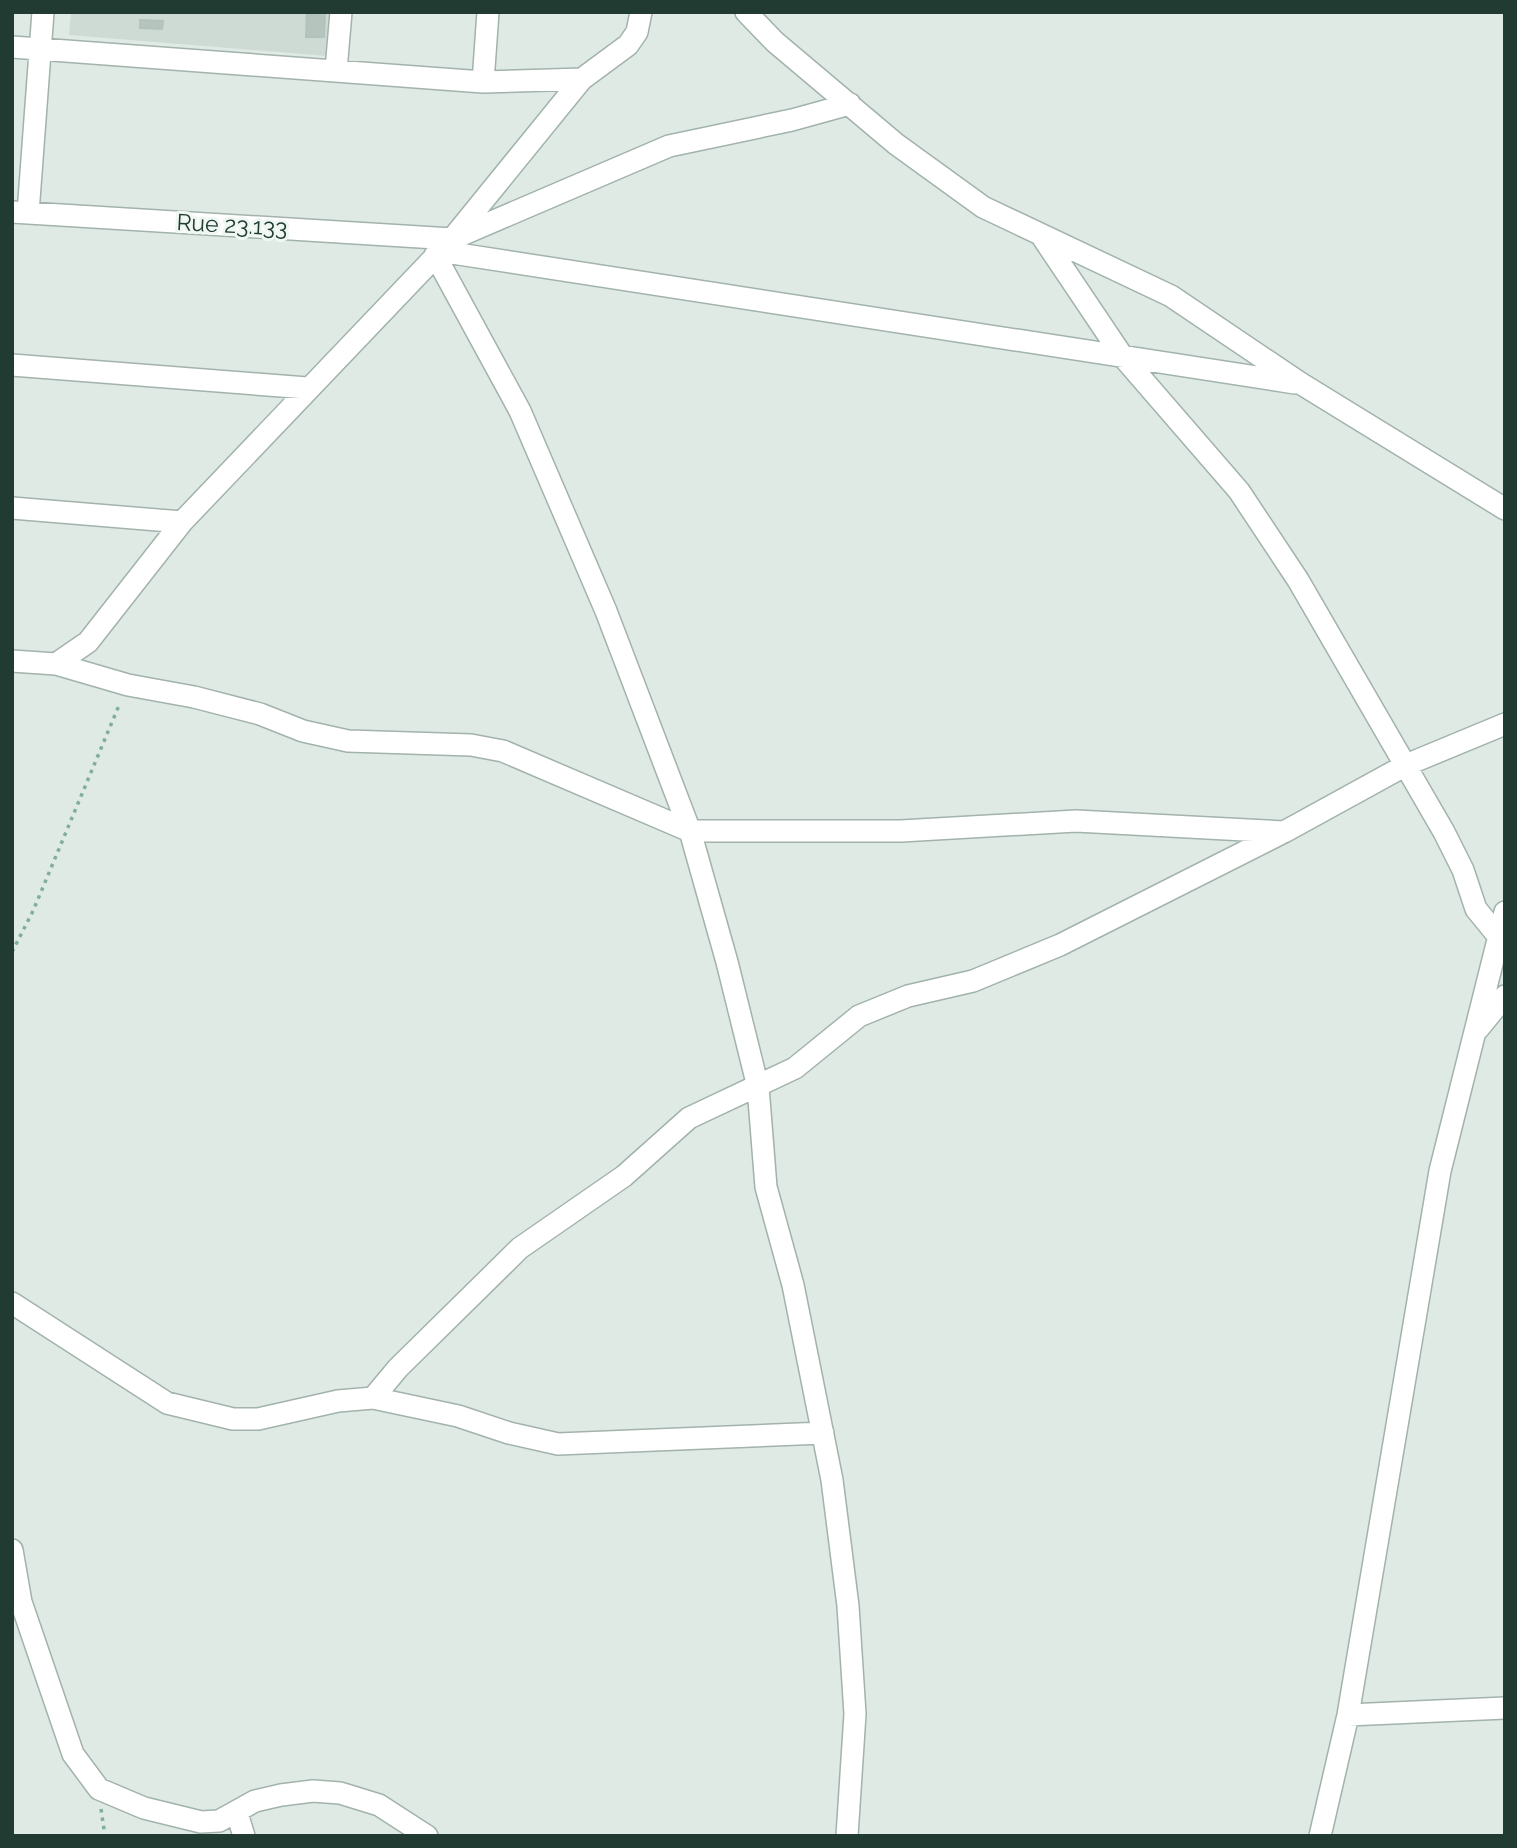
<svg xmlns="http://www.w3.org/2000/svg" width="1517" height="1848" font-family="Raleway,sans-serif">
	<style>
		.built { fill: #cedad4 }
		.building { fill: #b5c5be; stroke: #b2c3bc; stroke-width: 2 }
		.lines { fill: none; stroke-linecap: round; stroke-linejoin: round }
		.street-casing { stroke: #a2b2ac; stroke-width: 24 }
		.path { stroke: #80ad9e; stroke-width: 3.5; stroke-dasharray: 3.5 5; stroke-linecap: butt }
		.street { stroke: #fff; stroke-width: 21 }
		.labels { text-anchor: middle; stroke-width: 6; stroke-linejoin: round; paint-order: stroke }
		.street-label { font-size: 23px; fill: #213a32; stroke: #eff7f3 }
	</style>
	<rect width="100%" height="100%" fill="#dfeae5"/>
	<path class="built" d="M71 12H331L327 56 69 35Z"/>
	<path class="building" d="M307 12H325L324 37H306Z
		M140 20 163 21 162 29 140 28Z"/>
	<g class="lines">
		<defs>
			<path id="street" d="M746 12 775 42 896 144 983 207 1171 296 1300 383 1505 509
				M12 47 483 82 582 79
				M336 70 341 12
				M483 82 488 12
				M12 212 452 239 669 146 792 120 850 104
				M28 213 43 12
				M1043 238 1123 357 1239 491 1298 580 1444 832 1463 870 1476 909 1503 942
				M439 251 1295 383
				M435 255 520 411 606 611 690 831 727 962 758 1087 766 1187 793 1285 832 1480 848 1606 855 1714 847 1836
				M12 365 307 388
				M12 508 182 522
				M12 661 56 664 128 685 194 697 260 714 303 731 348 741 471 745 503 751 690 831H901L1076 821 1284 832
				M56 664 88 642 182 522 452 239 582 79 628 45 637 32 641 12
				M1478 1029 1505 996
				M12 1303 167 1403 233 1419H258L338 1401 373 1398 458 1416 509 1433 558 1444 823 1433
				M373 1398 398 1368 520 1248 624 1176 689 1118 795 1068 859 1016 908 996 973 981 1060 945 1284 832 1406 765 1505 724
				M12 1550 21 1602 73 1754 99 1789 144 1808 201 1822 219 1821 255 1801 281 1795 313 1791 340 1793 379 1805 427 1836
				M1348 1715 1505 1708
				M237 1813 244 1836
				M1320 1836 1348 1715 1440 1171 1505 912"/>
		</defs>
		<use href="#street" class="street-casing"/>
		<path class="path" d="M12 952 33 911 120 703
			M101 1809 105 1836"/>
		<use href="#street" class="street"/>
	</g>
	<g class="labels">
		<g class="street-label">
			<text transform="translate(232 225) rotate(3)" y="8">Rue 23.133</text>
		</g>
	</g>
	<rect width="1517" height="1848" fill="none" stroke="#213a32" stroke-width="28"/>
</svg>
